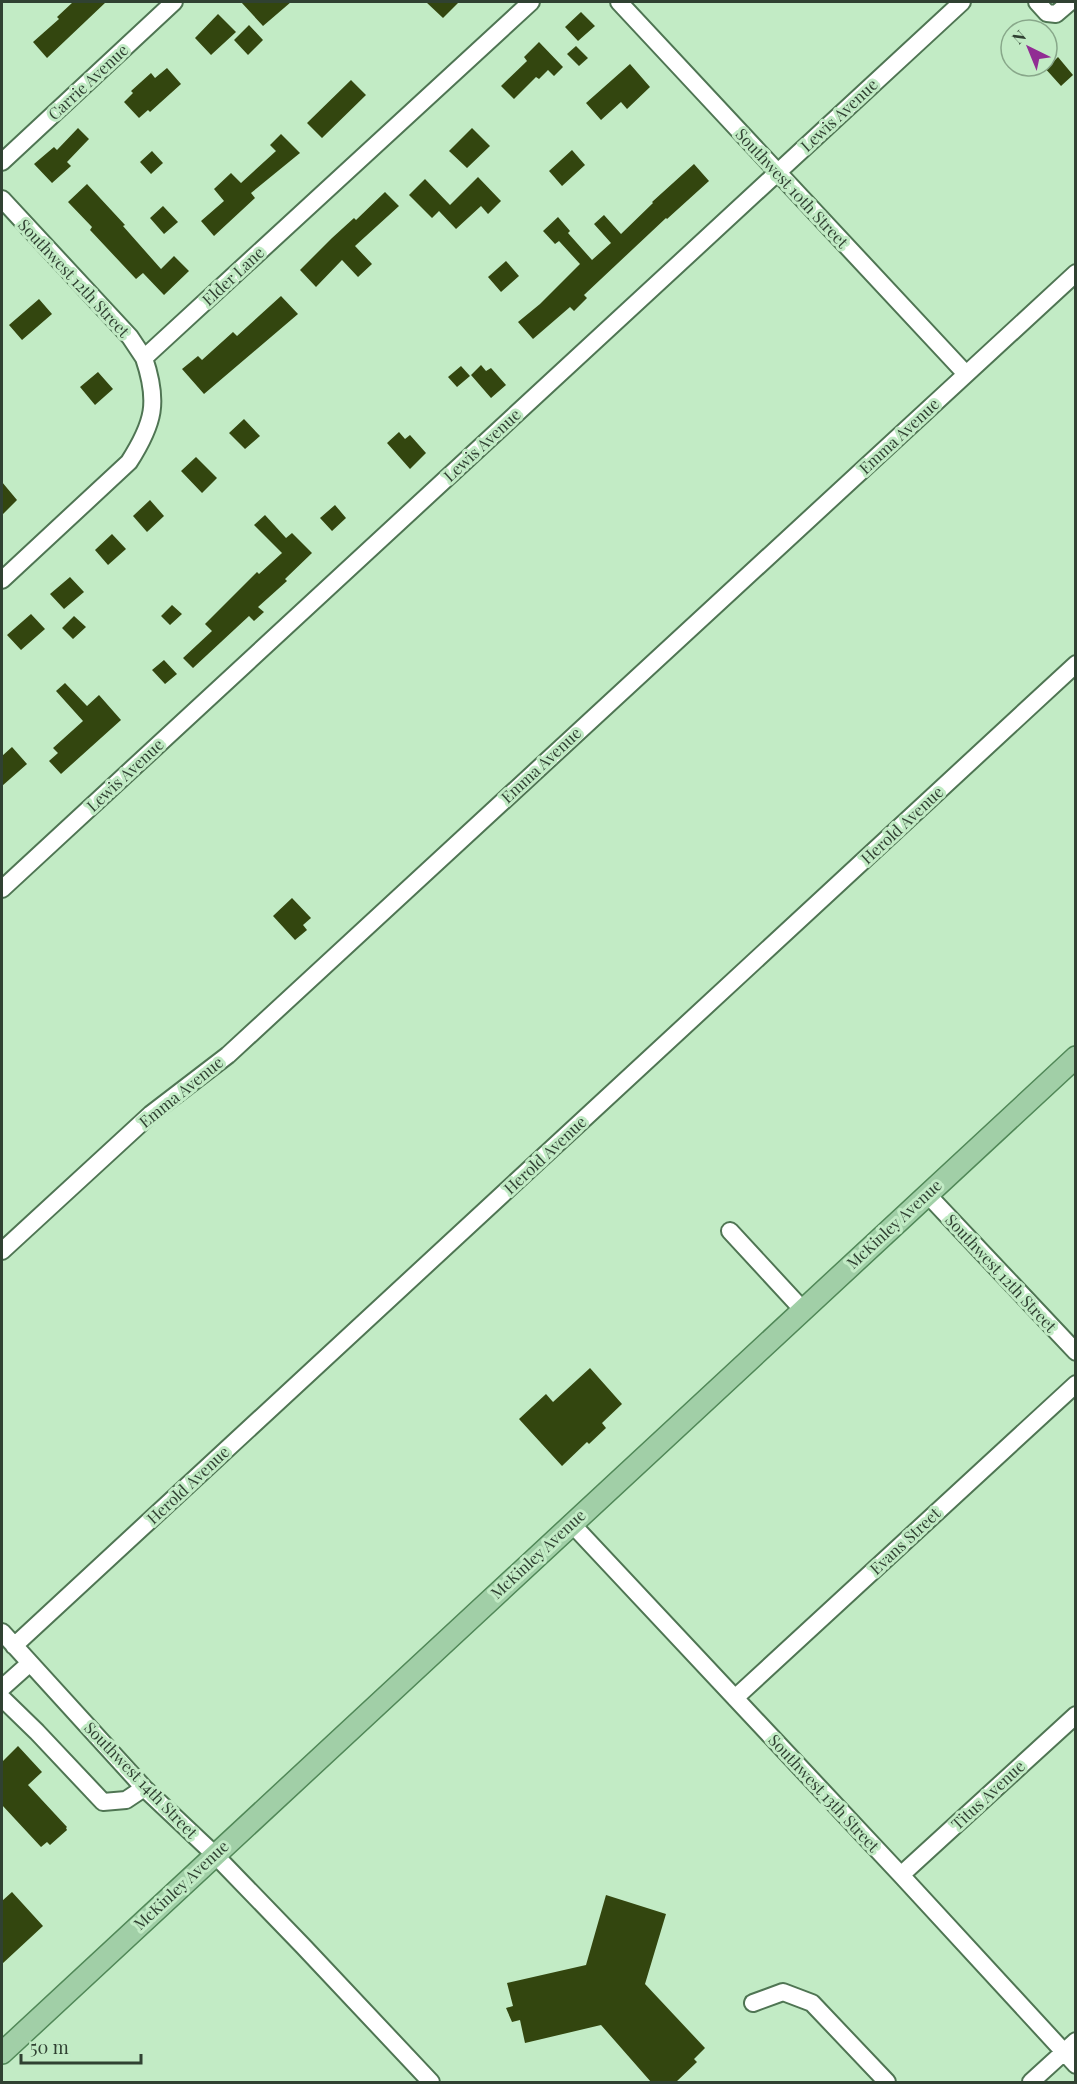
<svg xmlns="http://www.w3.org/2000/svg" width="1077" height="2084" font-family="'Playfair Display',serif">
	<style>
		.building { fill: #33460f }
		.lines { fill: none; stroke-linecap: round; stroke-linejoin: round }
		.minor-casing { stroke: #4f7553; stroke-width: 20 }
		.major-casing { stroke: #518858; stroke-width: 24 }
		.minor { stroke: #fff; stroke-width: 16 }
		.major { stroke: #a1cfa7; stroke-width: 21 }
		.labels { text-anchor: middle; stroke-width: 6; stroke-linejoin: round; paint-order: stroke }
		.street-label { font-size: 16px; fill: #304132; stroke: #c2ebc5 }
	</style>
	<rect width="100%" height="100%" fill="#c2ebc5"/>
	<path class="building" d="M73 2H106L47 58 33 42 59 19 57 17Z
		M241 2H291L263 26Z
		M426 2H459L443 18Z
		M581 12 595 26 578 41 565 27Z
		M218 14 236 32 211 55 195 38Z
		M249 25 263 40 248 55 234 40Z
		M539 42 563 67 554 76 548 70 539 79 536 77 514 99 501 86 527 61 524 57Z
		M576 46 588 58 579 66 567 54Z
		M1058 57 1073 75 1061 86 1043 66H1047V63L1052 58 1054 61Z
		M630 64 650 87 627 109 621 102 601 120 586 103Z
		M167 68 181 84 150 112 148 110 139 118 124 102 133 93 131 91 151 73 155 78Z
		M351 80 366 95 322 138 307 123Z
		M78 128 89 139 67 162 71 166 52 183 34 164 54 147 57 150Z
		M472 128 490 146 467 168 449 151Z
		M281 134 300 153 251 193 255 198 214 236 201 221 224 201 214 189 231 173 241 183 276 151 270 145Z
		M572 150 585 165 562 186 549 171Z
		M152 151 163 163 151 174 140 162Z
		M694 164 709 181 667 219 666 218 584 295 587 298 574 311 570 307 533 339 518 322 540 304 580 264 559 241 555 244 543 231 558 217 570 231 568 233 592 260 611 243 594 224 604 215 621 234 653 203 652 202Z
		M478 177 501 201 488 214 481 206 456 229 439 211 432 218 409 195 425 179 450 205Z
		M87 184 125 225 123 226 161 269 174 256 189 271 164 295 143 273 136 279 90 230 92 227 68 202Z
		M385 192 399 206 355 246 372 264 358 277 342 260 316 287 300 270 332 238 354 218 356 220Z
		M163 206 178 222 164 234 150 218Z
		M506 261 519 276 501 292 488 277Z
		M281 296 298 314 204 394 182 369 198 356 202 360 233 332 237 336Z
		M39 299 52 314 22 340 9 325Z
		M481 365 486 371 491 368 506 385 491 398 471 375Z
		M461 366 470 376 457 387 448 377Z
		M98 372 113 389 95 405 80 387Z
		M244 419 260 436 245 449 229 433Z
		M399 432 405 439 410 435 426 453 410 469 387 443Z
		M196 457 217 478 202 493 181 471Z
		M2 482 17 500 2 515Z
		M150 500 164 516 147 532 133 516Z
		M335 505 346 518 332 531 320 518Z
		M265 515 286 538 292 533 312 553 285 579 287 581 258 607 264 612 254 621 249 616 193 668 183 658 212 631 205 624 257 572 259 574 282 553 254 525Z
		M112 534 126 549 108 565 95 550Z
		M70 577 84 592 64 609 50 594Z
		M172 605 182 614 170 625 161 616Z
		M31 614 45 629 21 650 7 635Z
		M74 616 86 627 73 639 62 628Z
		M164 660 177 674 165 684 152 670Z
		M65 683 87 706 99 695 121 720 61 774 49 761 58 753 53 748 83 721 56 691Z
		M12 747 27 764 2 786V756Z
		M292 898 311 918 303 925 307 930 295 940 273 916Z
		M590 1368 622 1404 602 1423 606 1428 589 1444 587 1442 562 1466 519 1419 546 1394 553 1402Z
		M18 1746 42 1772 28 1785 67 1827 66 1828 67 1830 50 1845 47 1842 41 1847 2 1805V1762Z
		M12 1892 43 1926 2 1964V1901Z
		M606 1895 666 1914 645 1984 705 2048 694 2059 697 2062 676 2082H651L601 2025 525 2043 520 2020 512 2022 506 2008 513 2006 507 1983 586 1965Z"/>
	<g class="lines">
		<defs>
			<path id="minor" d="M619 2 966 374
				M1037 2 1047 13 1056 14 1070 2
				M2 162 174 2
				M2 199 130 337 144 358
				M2 580 129 462C154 423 159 402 144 358L531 2
				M2 889 962 2
				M927 1194 1076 1352
				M730 1231 802 1309
				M2 1251 151 1114 228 1055 1076 273
				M571 1523 901 1875 1076 2065
				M2 1632 144 1788 214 1854 303 1946 431 2082
				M14 1646 1076 664
				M2 1688 30 1663
				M2 1698 37 1732 103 1802 126 1800 144 1788
				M735 1698 1076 1384
				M901 1875 1076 1715
				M753 2003 783 1992 812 2003 887 2082
				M1031 2082 1076 2041"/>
			<path id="major" d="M2 2053 1076 1057"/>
		</defs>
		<use href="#minor" class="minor-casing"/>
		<use href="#major" class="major-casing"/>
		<use href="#minor" class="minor"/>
		<use href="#major" class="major"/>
	</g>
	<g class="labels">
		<g class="street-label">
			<text transform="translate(88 82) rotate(-43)" y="6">Carrie Avenue</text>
			<text transform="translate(839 115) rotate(-43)" y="6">Lewis Avenue</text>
			<text transform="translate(792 188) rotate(47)" y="6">Southwest 10th Street</text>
			<text transform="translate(233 276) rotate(-43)" y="6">Elder Lane</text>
			<text transform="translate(74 278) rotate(47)" y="6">Southwest 12th Street</text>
			<text transform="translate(899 436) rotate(-43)" y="6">Emma Avenue</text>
			<text transform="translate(482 445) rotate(-43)" y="6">Lewis Avenue</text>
			<text transform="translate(541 765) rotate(-43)" y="6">Emma Avenue</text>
			<text transform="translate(125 775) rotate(-43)" y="6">Lewis Avenue</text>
			<text transform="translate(902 825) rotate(-43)" y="6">Herold Avenue</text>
			<text transform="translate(181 1092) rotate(-39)" y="6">Emma Avenue</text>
			<text transform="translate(545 1155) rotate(-43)" y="6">Herold Avenue</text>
			<text transform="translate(894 1224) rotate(-43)" y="6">McKinley Avenue</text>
			<text transform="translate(1001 1273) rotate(47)" y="6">Southwest 12th Street</text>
			<text transform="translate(188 1485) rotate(-43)" y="6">Herold Avenue</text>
			<text transform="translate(905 1541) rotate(-43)" y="6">Evans Street</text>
			<text transform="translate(538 1554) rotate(-43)" y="6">McKinley Avenue</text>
			<text transform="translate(141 1780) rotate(46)" y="6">Southwest 14th Street</text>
			<text transform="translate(824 1793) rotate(47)" y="6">Southwest 13th Street</text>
			<text transform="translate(988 1795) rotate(-43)" y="6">Titus Avenue</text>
			<text transform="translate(181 1885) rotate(-43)" y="6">McKinley Avenue</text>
		</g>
	</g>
	<rect width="1077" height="2084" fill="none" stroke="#304132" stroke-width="6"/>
	<g transform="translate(1029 48) rotate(317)"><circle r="28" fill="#c2ebc5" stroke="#88a78a" stroke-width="1.5"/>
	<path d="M0-4.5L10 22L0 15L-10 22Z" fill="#912d93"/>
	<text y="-9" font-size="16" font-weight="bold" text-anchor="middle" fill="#304132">N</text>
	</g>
	<path d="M21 2054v9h120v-9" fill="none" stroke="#304132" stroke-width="3"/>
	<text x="30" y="2054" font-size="18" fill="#304132" stroke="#c2ebc5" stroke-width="4.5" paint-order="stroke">50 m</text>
</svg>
